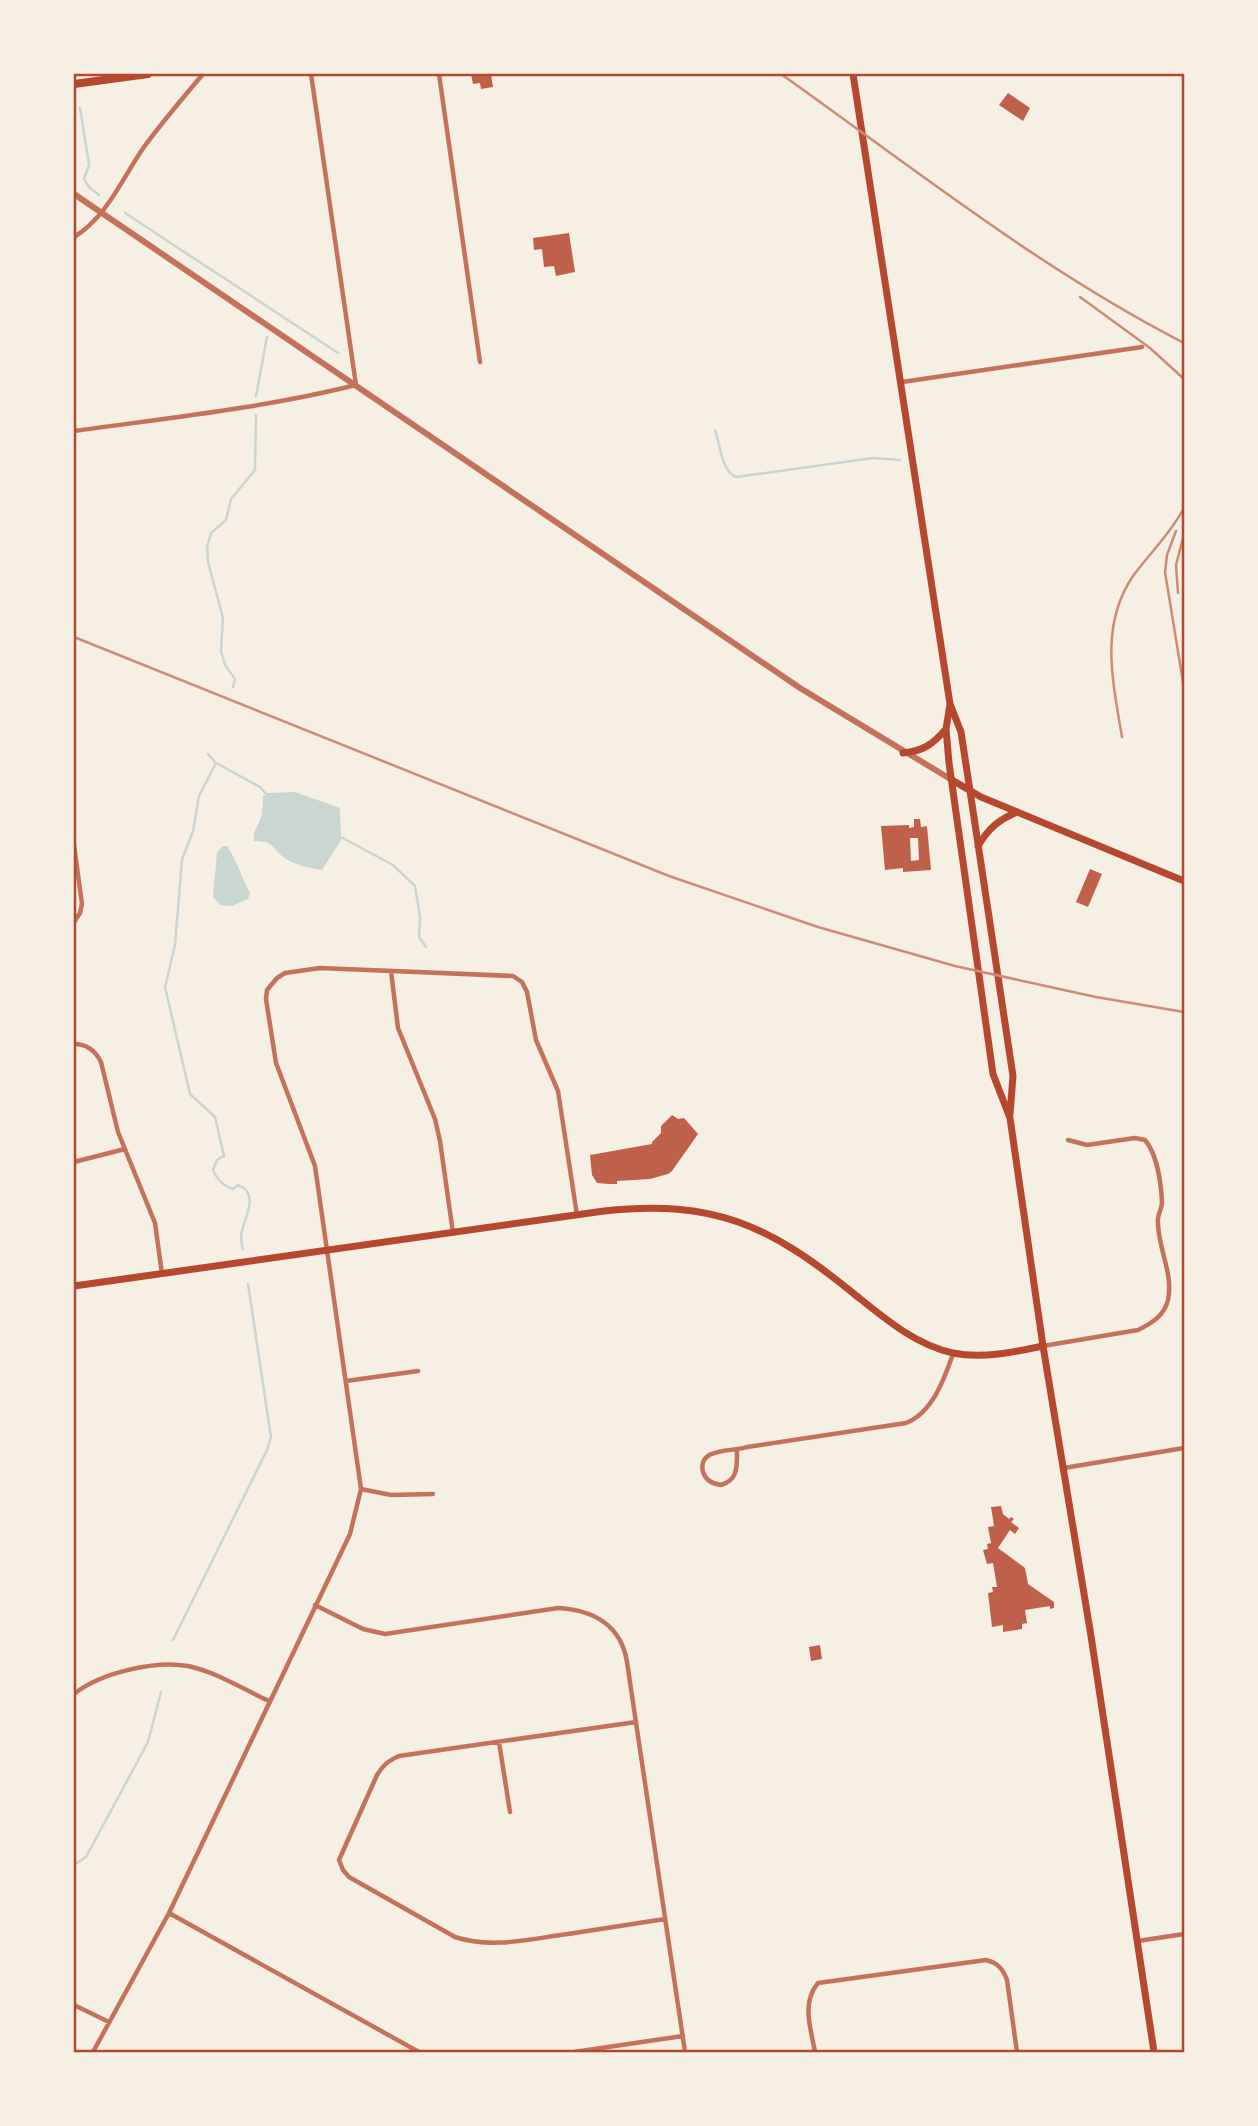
<svg xmlns="http://www.w3.org/2000/svg" width="1258" height="2126" font-family="Poppins,sans-serif">
	<style>
		.water { fill: #c9d6d2 }
		.lines { fill: none; stroke-linecap: round; stroke-linejoin: round }
		.stream { stroke: #c9d6d2; stroke-width: 2.5 }
		.building { fill: #bf614a; fill-rule: evenodd }
		.minor { stroke: #c5725c; stroke-width: 4.5 }
		.tertiary { stroke: #c5725c; stroke-width: 6 }
		.secondary { stroke: #b5482f; stroke-width: 7 }
		.primary { stroke: #b5482f; stroke-width: 8 }
		.rail { stroke: #cf8b77; stroke-width: 2.5 }
		.neatline { fill: none; stroke: #b5482f; stroke-width: 2.5 }
	</style>
	<rect width="100%" height="100%" fill="#f6efe4"/>
	<path class="water" d="M295 792 340 808 341 840 322 870C309 868 294 865 283 857 271 846 273 841 254 841V833L262 815 263 796 268 793Z
		M223 846H227C236 858 242 879 250 893L248 899 232 906 220 905 213 897 217 852Z"/>
	<g class="lines">
		<path class="stream" d="M80 108 89 165 84 179 89 187 99 195
			M125 213 338 353
			M256 396 267 337
			M715 430C720 444 722 472 736 477L873 458 900 460
			M233 687 235 679 225 665 221 651 223 618 208 562 207 547 211 533 226 520 231 499 255 470 256 415
			M208 754 216 763 199 796 193 831 182 860 175 945 165 987 190 1094 215 1117 224 1156 217 1160 213 1170C218 1181 223 1185 233 1189L238 1185C262 1194 242 1220 241 1237 241 1237 242 1248 243 1249
			M216 763 260 787 266 794
			M341 837 393 865 415 886 420 917 419 937 426 947
			M173 1640 267 1450 271 1437 248 1284
			M74 1865 86 1857 148 1742 161 1692"/>
	</g>
	<path class="building" d="M471 74H491L493 87 481 89 480 83 473 84Z
		M1008 93 1030 108 1023 121 999 105Z
		M569 233 575 272 556 276 554 266 544 267 542 249 534 250 533 238Z
		M914 819H920L921 827 927 826 931 870 903 872V868L885 870 881 826 909 825V828L914 827ZM910 838H918L919 860 911 861Z
		M1090 869 1102 874 1088 907 1076 902Z
		M672 1115 678 1119 684 1118 698 1134 672 1171 668 1174 650 1179 617 1181V1184H609L597 1183 592 1175 590 1155 652 1144V1142L661 1133V1126Z
		M1001 1506 1003 1514 1009 1519 1011 1517 1014 1519 1011 1522 1019 1528 1015 1534 1010 1530 998 1548 1025 1568 1028 1584 1054 1602V1608L1050 1609V1606L1025 1610 1027 1623 1022 1624V1629L1003 1632V1625L992 1627 988 1593 993 1592 992 1587H997L993 1563 987 1564 983 1550 988 1549 987 1544 991 1543 988 1527 994 1526 991 1507Z
		M820 1645 822 1659 811 1661 809 1647Z"/>
	<g class="lines">
		<path class="minor" d="M439 74 480 362
			M74 237C107 217 123 177 144 147 163 121 183 98 203 74
			M902 382 1142 347
			M74 431C168 418 264 408 356 385L311 74
			M74 845 82 904 80 913 74 922
			M391 971 398 1028 435 1119 440 1141 453 1233
			M74 1044C87 1044 95 1050 101 1062L118 1132 155 1223 162 1274
			M74 1162 125 1149
			M1043 1346 1138 1330C1152 1323 1164 1316 1168 1300 1174 1272 1156 1245 1158 1218 1159 1212 1162 1208 1162 1202 1161 1183 1157 1154 1145 1140L1135 1138 1087 1145 1068 1140
			M346 1381 418 1371
			M737 1451C737 1467 738 1480 721 1485 713 1484 706 1481 703 1472 697 1447 733 1452 747 1447L906 1423C933 1412 944 1379 953 1354
			M1064 1468 1184 1448
			M361 1489 391 1495 433 1494
			M315 1605 363 1629 385 1634 558 1608C593 1610 621 1625 627 1662L685 2052
			M74 1694C100 1673 155 1660 188 1666 216 1672 243 1689 269 1701
			M636 1722 399 1756C388 1761 383 1765 377 1775L339 1860 343 1870 349 1877 455 1937C492 1949 530 1939 568 1934 601 1929 633 1924 665 1919
			M499 1742 510 1812
			M169 1913 419 2052
			M1138 1941 1184 1934
			M74 2005 109 2022
			M93 2052 169 1913 350 1534 361 1489 315 1166 276 1063 266 999 267 990 277 978 285 973 320 968 513 976 522 982 527 992 536 1040 558 1091 577 1215
			M574 2052 683 2036
			M815 2052C811 2029 801 2003 818 1983L986 1960C998 1963 1003 1969 1007 1980L1017 2052"/>
		<path class="tertiary" d="M74 194 800 688 952 780"/>
		<path class="secondary" d="M853 74 950 704 961 732 967 771 1013 1076 1010 1114
			M950 704 946 729 949 763 993 1074 1010 1118 1043 1346 1091 1636 1154 2052
			M903 753C924 751 933 744 946 729
			M952 780 981 797 1184 881
			M978 846C988 829 998 820 1017 812
			M74 1286 604 1211C714 1199 769 1225 853 1293 883 1317 915 1345 953 1353 982 1359 1015 1352 1043 1346"/>
		<path class="primary" d="M74 84 148 74"/>
		<path class="rail" d="M781 74C912 167 1040 269 1184 343
			M1080 297 1150 348 1184 379
			M1176 531 1167 555 1165 572 1183 682
			M1178 593 1176 565 1183 538
			M74 637 669 876 818 927 955 966 1096 997 1184 1012
			M1122 737C1113 682 1099 626 1133 576 1150 553 1171 533 1184 508"/>
	</g>
	<rect width="1258" height="2126" fill="none" stroke="#f6efe4" stroke-width="150"/>
	<rect x="75" y="75" width="1108" height="1976" class="neatline"/>
</svg>
